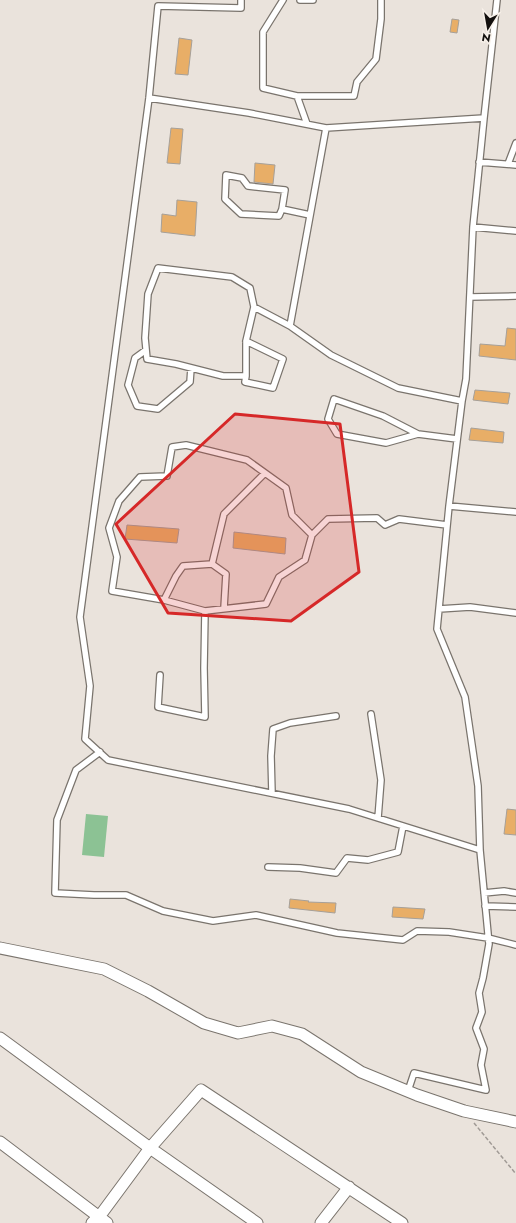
<svg xmlns="http://www.w3.org/2000/svg" width="516" height="1223" font-family="Jost,sans-serif">
	<style>
		.garden { fill: #8cc294 }
		.building { fill: #e8ae67; stroke: #a6a099 }
		.lines { fill: none; stroke-linecap: round; stroke-linejoin: round }
		.service-casing { stroke: #7a746d; stroke-width: 8 }
		.minor-casing { stroke: #7a746d; stroke-width: 13 }
		.path { stroke: #a09a95; stroke-width: 1.5; stroke-dasharray: 4 2; stroke-linecap: butt }
		.service { stroke: #fff; stroke-width: 5.5 }
		.minor { stroke: #fff; stroke-width: 11 }
		.marked { fill: #d62828; fill-opacity: 0.2; stroke: #d62828; stroke-width: 3; stroke-linejoin: round }
	</style>
	<rect width="100%" height="100%" fill="#eae3dc"/>
	<path class="garden" d="M86 814 108 816 104 857 82 855Z"/>
	<path class="building" d="M452 19 459 20 457 33 450 32Z
		M179 38 192 40 188 75 175 74Z
		M171 128 183 129 180 164 167 163Z
		M255 163 275 165 273 184 254 182Z
		M177 200 197 202 195 236 161 232 162 214 176 216Z
		M507 328 516 329V360L479 356 480 344 505 346Z
		M475 390 510 393 508 404 473 400Z
		M471 428 504 432 503 443 469 440Z
		M127 525 179 529 177 543 125 539Z
		M234 532 286 538 285 554 233 548Z
		M507 809 516 810V835L504 834Z
		M290 899 309 901 308 902 336 903 335 913 289 908Z
		M393 907 425 909 423 919 392 917Z"/>
	<g class="lines">
		<defs>
			<path id="service" d="M241 0V8L158 6 149 98 80 617 90 686 85 739 108 760 349 809 480 850
				M283 0 263 32V88L297 96H354L357 82 376 59 381 19V0
				M300 0H313
				M297 96 307 124
				M149 98 249 113 326 128 290 326 331 355 398 388 462 401
				M326 128 484 118
				M479 162 516 165
				M508 164 516 143
				M282 209 285 190 248 186 242 178 226 175 225 199 241 214 279 216 282 209 310 215
				M473 227 516 231
				M470 297 516 296
				M254 307 246 341V376H223L176 364 147 359 145 338 148 294 158 268 232 277 250 288 254 307 290 326
				M246 341 283 359 273 388 245 382 246 376
				M146 350 135 358 128 385 137 406 158 409 190 382 191 368
				M418 434 386 443 337 434 328 419 334 399 383 416 418 434 457 439
				M449 506 516 512
				M212 564 224 514 265 473
				M164 600 176 576 183 566 212 564 226 574 224 608
				M439 609 470 607 516 613
				M205 611 164 600 112 591 117 557 109 528 119 501 140 477 167 476 172 447 186 445 247 460 286 488 292 515 312 535
				M160 675 158 707 205 717 204 668 205 611 266 604 279 577 305 560 312 535 328 519 377 518 385 525 399 519 447 525
				M371 714 381 780 378 818
				M100 752 76 770 57 820 55 893 94 895H126L163 911 213 921 256 915 337 933 403 940 417 931 449 932 488 938 516 945
				M272 793 271 756 273 729 290 723 336 716
				M268 867 300 868 336 873 347 858 368 860 398 852 403 826
				M484 893 504 891 516 893
				M485 906 516 907
				M408 1091 414 1073 486 1090 481 1065 484 1049 476 1028 482 1012 479 993 483 978 489 944 480 850 478 786 465 697 437 629 449 506 462 401 466 379 473 227 484 118 497 0"/>
			<path id="minor" d="M0 948 104 969 148 991 204 1023 238 1033 272 1026 302 1034 361 1072 417 1095 464 1111 516 1122
				M0 1038 150 1148 257 1223
				M0 1142 107 1223
				M92 1223 99 1217 150 1148 201 1090 402 1223
				M321 1223 349 1187"/>
		</defs>
		<use href="#service" class="service-casing"/>
		<use href="#minor" class="minor-casing"/>
		<path class="path" d="M474 1123 516 1174"/>
		<use href="#service" class="service"/>
		<use href="#minor" class="minor"/>
	</g>
	<path class="marked" d="M235 414 340 424 359 572 291 621 168 613 116 524Z"/>
	<g transform="translate(488 28) rotate(191)" stroke="#f7f0e9" stroke-width="3" paint-order="stroke">
	<path d="M0-3L7 15L0 10L-7 15Z" fill="#13100e"/>
	<text y="-6" font-size="11" font-weight="bold" text-anchor="middle" fill="#13100e">N</text>
	</g>
</svg>
